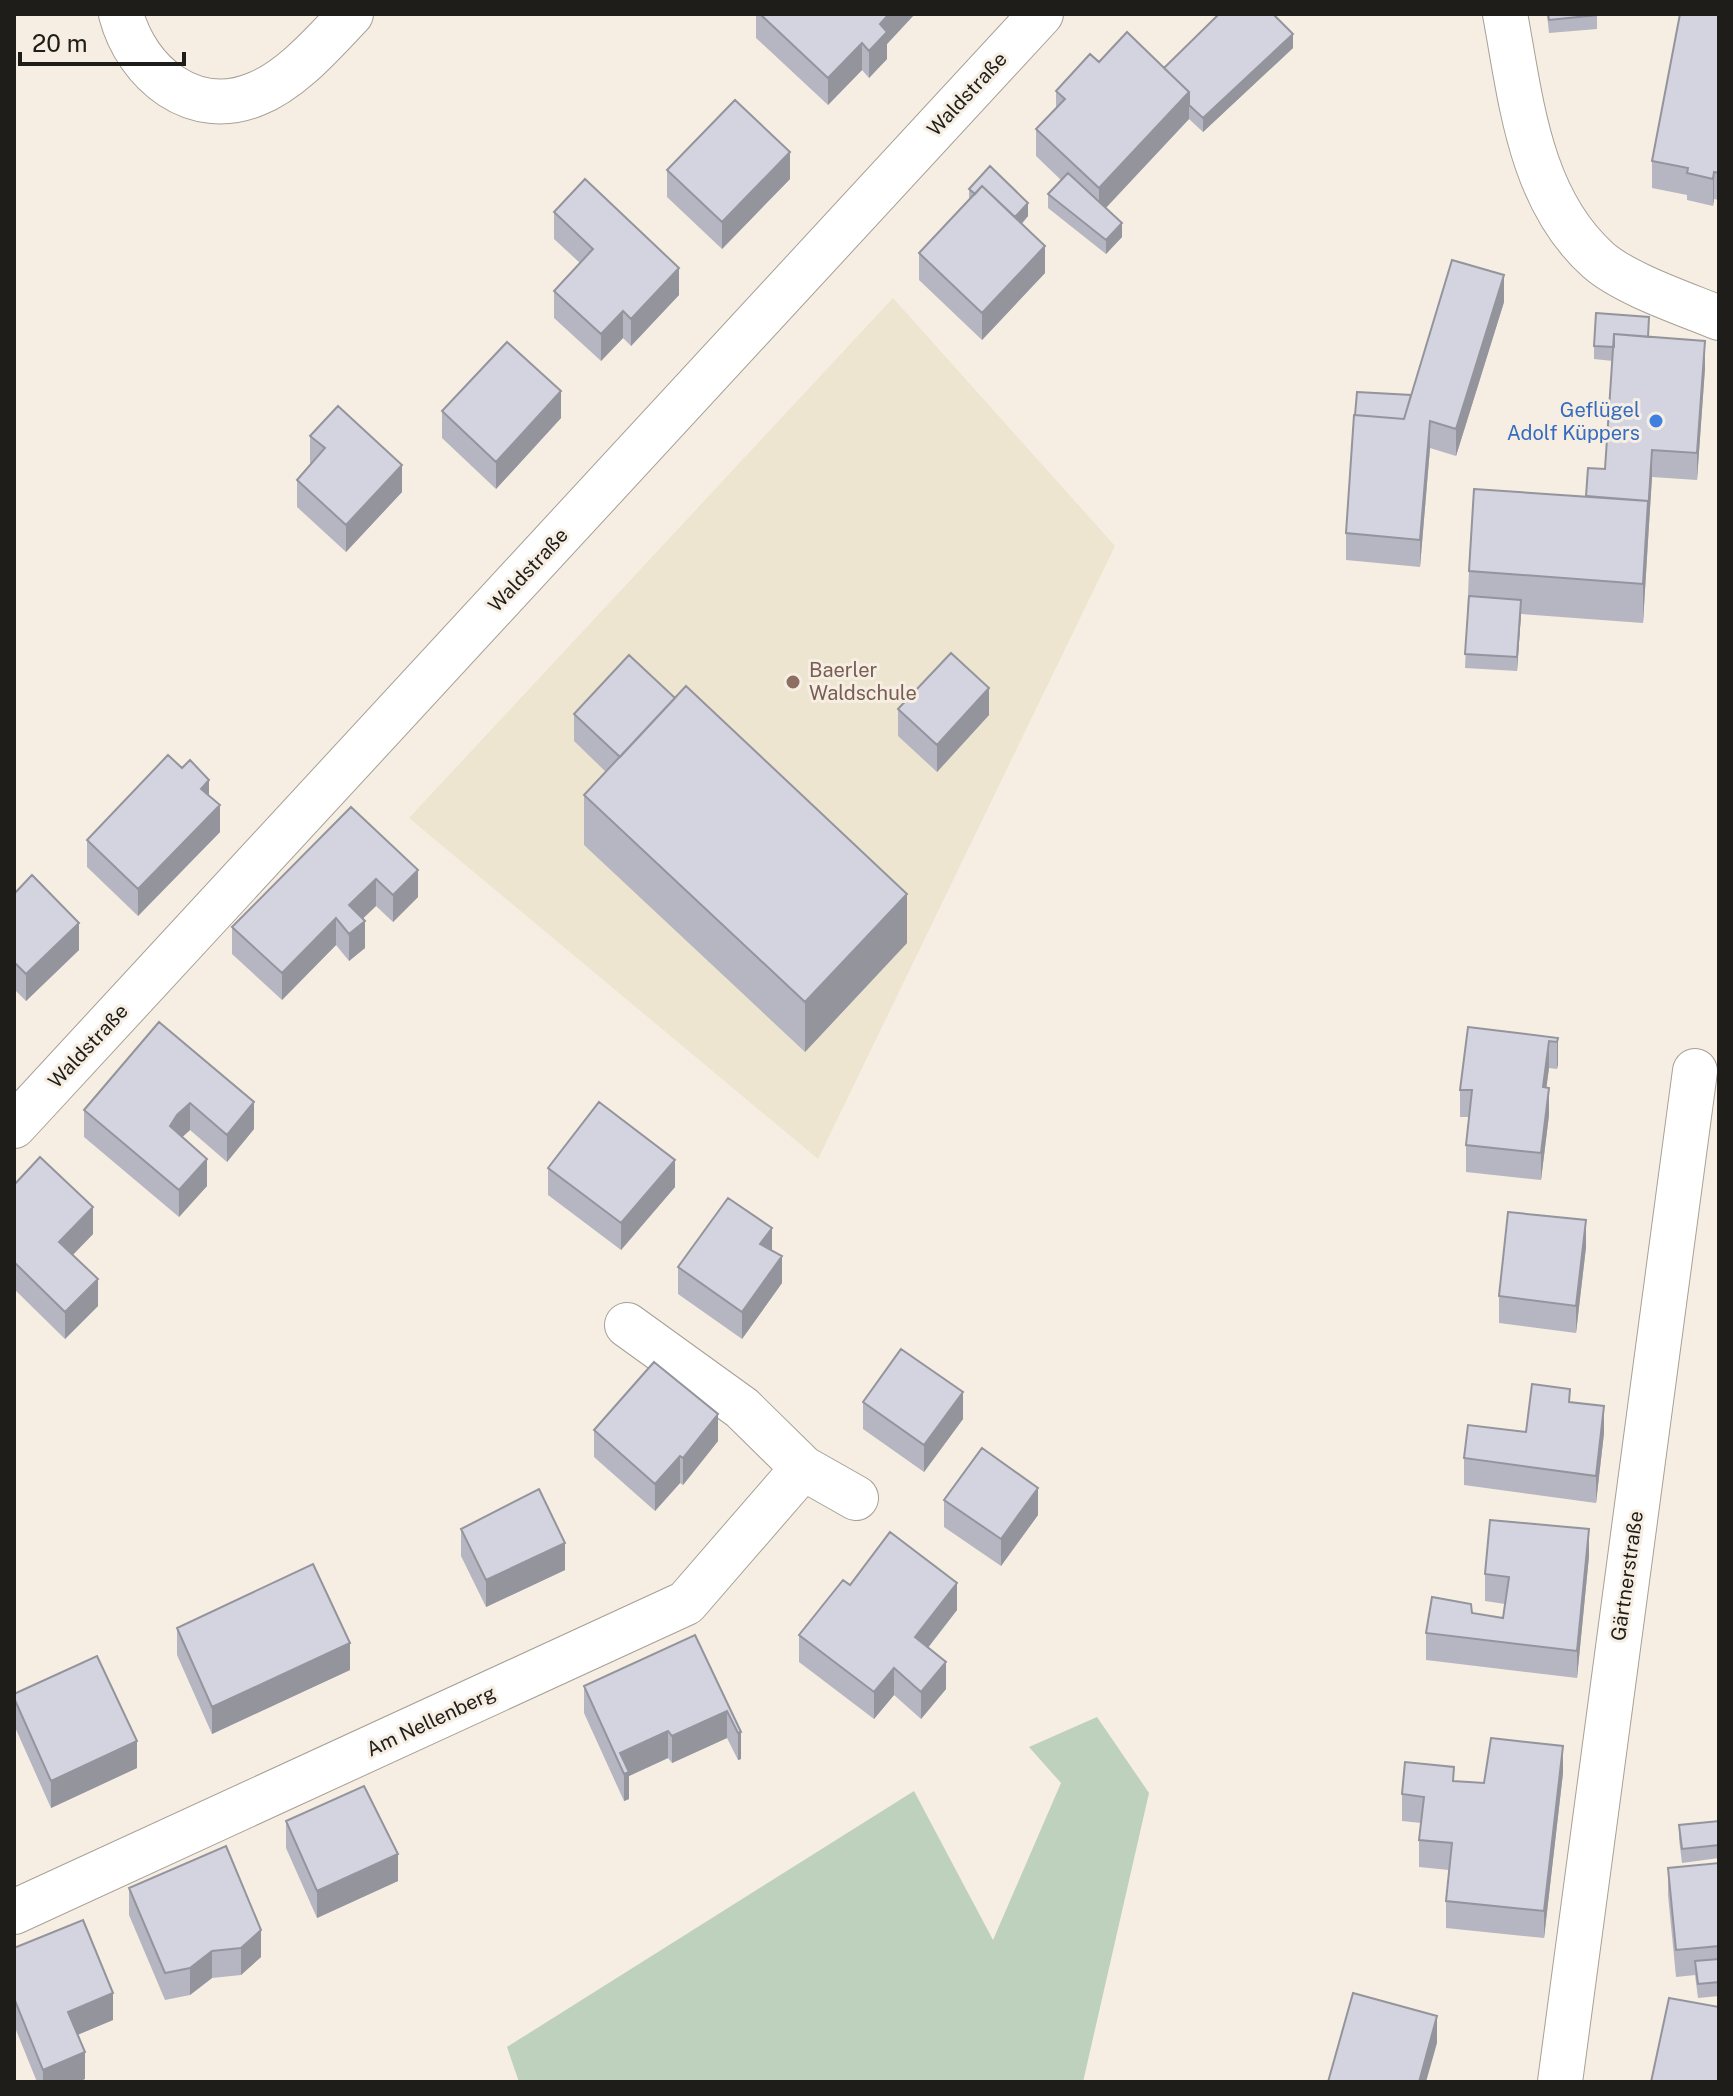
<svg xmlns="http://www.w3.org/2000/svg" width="1733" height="2096" font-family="'Public Sans',sans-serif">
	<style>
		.education { fill: #ede5cf }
		.green { fill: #bed1bd }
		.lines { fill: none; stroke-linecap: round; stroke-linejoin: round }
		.street-casing { stroke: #a7a096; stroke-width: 46 }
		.street { stroke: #fff; stroke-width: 44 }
		.wall { fill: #b5b6c1 }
		.shaded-wall { fill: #94949d }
		.building { fill: #d3d4e0; stroke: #94949d; stroke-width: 2 }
		.shop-dot { fill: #3f7fe0; stroke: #f6eee3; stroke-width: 3 }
		.education-dot { fill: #8d6e63; stroke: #f6eee3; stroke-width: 3 }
		.labels { text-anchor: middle; stroke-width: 6; stroke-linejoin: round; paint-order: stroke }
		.street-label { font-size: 20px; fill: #1f1d19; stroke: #f6eee3 }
		.shop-label { font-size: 20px; fill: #366cbe; stroke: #f6eee3; text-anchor: end }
		.education-label { font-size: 20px; fill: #785e54; stroke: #f6eee3; text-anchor: start }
	</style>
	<rect width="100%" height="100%" fill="#f6eee3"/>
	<path class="education" d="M893 298 1115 546 818 1159 409 818Z"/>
	<path class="green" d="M1097 1717 1149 1793 1083 2082H519L507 2047 914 1791 993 1940 1061 1783 1029 1747Z"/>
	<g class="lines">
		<defs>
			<path id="street" d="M121 14C137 74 194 120 256 94 292 80 325 41 351 14
				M1505 14C1521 99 1529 198 1598 260 1625 284 1685 304 1719 318
				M14 1126 1041 14
				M627 1325 742 1408 803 1468
				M14 1912 686 1603 803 1468 856 1498
				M1560 2082 1695 1071"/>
		</defs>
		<use href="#street" class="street-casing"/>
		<use href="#street" class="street"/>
	</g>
	<path class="wall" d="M756 14H913V16L887 44V59L869 78 862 70 828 105 756 38Z
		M1547 14H1597V29L1549 33Z
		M1719 14V200L1714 199 1713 206 1687 200V195L1652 188V161Z
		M1293 48 1203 132 1189 119 1106 208 1122 237 1106 254 1048 208V194L1061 180 1036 156V129L1056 109V91L1099 62 1164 68Z
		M667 170 790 179 722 249 667 197Z
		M969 189 1028 216 1022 224 1045 273 982 340 919 280V253L969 200Z
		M554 212 679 295 631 346 623 338 601 361 554 318V291L580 263 554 239Z
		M1504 302 1456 456 1430 448 1420 567 1346 560V533L1411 395Z
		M1649 337 1705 368 1697 480 1652 477 1643 623 1521 614 1517 671 1465 668 1469 571 1586 496 1605 469 1613 361 1594 359V346Z
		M442 411 561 418 496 489 442 438Z
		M310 436 402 492 346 552 297 507V480L311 464 310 463Z
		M898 709 989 715 937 772 898 736Z
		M574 714 907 943 805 1052 584 845V795L606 772 574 741Z
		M209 796 220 832 138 916 87 867V840Z
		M351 807 418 897 393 922 376 906 363 918 365 948 349 961 336 945 282 1000 232 954V927Z
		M14 894 79 950 26 1001 14 989Z
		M159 1022 254 1129 227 1162 190 1130 182 1137 207 1186 179 1217 84 1137V1110Z
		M1468 1027 1558 1038 1557 1069 1549 1068 1546 1088 1549 1115 1541 1180 1466 1172V1145L1469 1117H1460V1090Z
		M548 1168 675 1187 621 1250 548 1195Z
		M14 1185 93 1234 73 1255 98 1306 65 1339 14 1289Z
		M1586 1247 1576 1333 1499 1323V1296Z
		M772 1251 782 1283 742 1339 678 1294V1267Z
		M863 1402 963 1419 924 1472 863 1429Z
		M1570 1402 1604 1433 1596 1503 1464 1485V1458L1526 1432Z
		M594 1430 718 1441 683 1485 680 1483 655 1511 594 1457Z
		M944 1500 1038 1515 1001 1566 944 1527Z
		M461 1529 565 1570 486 1607 461 1556Z
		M1589 1556 1577 1678 1426 1660V1633L1472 1613 1503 1618 1505 1604 1485 1601V1574Z
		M850 1585 957 1610 928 1648 946 1689 921 1719 894 1695 874 1719 799 1662V1635Z
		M177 1628 350 1670 212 1734 177 1655Z
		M695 1635 741 1732V1759L738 1760 727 1738 672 1763 668 1758 629 1776V1799L624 1801 584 1713V1686Z
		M14 1694 137 1768 51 1808 14 1725Z
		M1563 1773 1544 1938 1446 1928V1901L1449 1870 1419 1867V1840L1421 1823 1402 1821V1794L1454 1781 1484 1783Z
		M286 1821 398 1881 317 1918 286 1848Z
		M1719 1821V1858L1682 1863 1679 1839V1825Z
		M1719 1863V1996L1698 1998 1695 1975 1676 1977 1668 1895V1868Z
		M129 1888 261 1957 241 1975 212 1978 190 1995 165 2000 129 1915Z
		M14 1948 113 2020 78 2034 85 2079 78 2082H37L14 2025Z"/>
	<path class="shaded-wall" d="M889 14H913V16L887 44V59L869 78V51L880 24Z
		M1293 34V48L1203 132V118Z
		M862 43V70L828 105V78Z
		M1189 92V119L1099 215V188Z
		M790 152V179L722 249V222Z
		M1714 172V199L1713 206V179Z
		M1028 203V216L1008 238V224Z
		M1122 223V237L1106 254V240Z
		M1045 246V273L982 340V313Z
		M679 268V295L631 346V319Z
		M1504 275V302L1456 456V429Z
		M623 311V338L601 361V334Z
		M1705 341V368L1697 480V453Z
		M561 391V418L496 489V462Z
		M1430 421V448L1420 567V540Z
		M1652 450V477L1648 540V513Z
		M402 465V492L346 552V525Z
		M1648 501V540L1643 623V584Z
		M1521 600V614L1517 671V657Z
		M989 688V715L937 772V745Z
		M209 780V807L201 789Z
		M220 805V832L138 916V889Z
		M418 870V897L393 922V895Z
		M376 879V906L349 932V905Z
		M907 894V943L805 1052V1002Z
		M336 918V945L282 1000V973Z
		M365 921V948L349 961V934Z
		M79 923V950L26 1001V974Z
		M1558 1038V1065L1557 1069V1042Z
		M1549 1041V1068L1543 1114V1087Z
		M1549 1088V1115L1541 1180V1153Z
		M254 1102V1129L227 1162V1135Z
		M190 1103V1130L177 1142 170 1126 177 1115Z
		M207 1159V1186L179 1217V1190Z
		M675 1160V1187L621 1250V1223Z
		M93 1207V1234L59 1269V1242Z
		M1586 1220V1247L1576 1333V1306Z
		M772 1228V1255L760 1244Z
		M782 1256V1283L742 1339V1312Z
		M98 1279V1306L65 1339V1312Z
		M963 1392V1419L924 1472V1445Z
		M1604 1406V1433L1596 1503V1476Z
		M718 1414V1441L683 1485V1458Z
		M680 1456V1483L655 1511V1484Z
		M1038 1488V1515L1001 1566V1539Z
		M1589 1529V1556L1577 1678V1651Z
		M565 1543V1570L486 1607V1580Z
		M957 1583V1610L915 1664V1637Z
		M350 1643V1670L212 1734V1707Z
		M946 1662V1689L921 1719V1692Z
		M894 1668V1695L874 1719V1692Z
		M727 1711V1738L672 1763V1736Z
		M668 1731V1758L629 1776V1799L624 1801V1774L620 1753Z
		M741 1732V1759L738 1760V1733Z
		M137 1741V1768L51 1808V1781Z
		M1563 1746V1773L1544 1938V1911Z
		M398 1854V1881L317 1918V1891Z
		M261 1930V1957L241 1975V1948Z
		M212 1951V1978L190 1995V1968Z
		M113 1993V2020L68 2039V2012Z
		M1437 2016V2043L1426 2082H1419Z
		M85 2052V2079L78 2082H43V2070Z"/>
	<path class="building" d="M760 14H889L880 24 887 32 869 51 862 43 828 78Z
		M1219 14H1273L1293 34 1203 118 1189 105V92L1164 68Z
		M1548 14H1597V15L1549 20Z
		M1680 14H1719V173L1714 172 1713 179 1687 173 1688 168 1652 161Z
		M1127 32 1189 92 1099 188 1036 129 1065 99 1056 91 1090 54 1099 62Z
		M735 100 790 152 722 222 667 170Z
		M990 166 1028 203 1015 217 982 186 975 194 969 189Z
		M1068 173 1122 223 1106 240 1048 194Z
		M585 179 679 268 631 319 623 311 601 334 554 291 593 249 554 212Z
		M982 186 1045 246 982 313 919 253Z
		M1452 260 1504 275 1456 429 1430 421 1420 540 1346 533 1354 415 1404 419Z
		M1596 313 1649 317 1648 337 1614 334V347L1594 346Z
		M1614 334 1705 341 1697 453 1652 450 1648 513V501L1586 496 1588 468 1605 469Z
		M507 342 561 391 496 462 442 411Z
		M1357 392 1411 395 1404 419 1355 415Z
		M338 406 402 465 346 525 297 480 325 448 310 436Z
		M1474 489 1648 501 1643 584 1469 571Z
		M1469 596 1521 600 1517 657 1465 654Z
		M951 653 989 688 937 745 898 709Z
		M629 655 675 698 620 757 574 714Z
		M686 686 907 894 805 1002 584 795Z
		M168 755 182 768 190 760 209 780 201 789 220 805 138 889 87 840Z
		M351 807 418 870 393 895 376 879 349 905 365 921 349 934 336 918 282 973 232 927Z
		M32 875 79 923 26 974 14 962V894Z
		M159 1022 254 1102 227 1135 190 1103 177 1115 170 1126 207 1159 179 1190 84 1110Z
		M1468 1027 1558 1038 1557 1042 1549 1041 1543 1087 1549 1088 1541 1153 1466 1145 1472 1090H1460Z
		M599 1102 675 1160 621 1223 548 1168Z
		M40 1157 93 1207 59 1242 98 1279 65 1312 14 1262V1185Z
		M728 1198 772 1228 760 1244 782 1256 742 1312 678 1267Z
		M1508 1212 1586 1220 1576 1306 1499 1296Z
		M901 1349 963 1392 924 1445 863 1402Z
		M654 1362 718 1414 683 1458 680 1456 655 1484 594 1430Z
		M1532 1384 1570 1389 1569 1402 1604 1406 1596 1476 1464 1458 1468 1425 1526 1432Z
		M982 1448 1038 1488 1001 1539 944 1500Z
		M539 1489 565 1543 486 1580 461 1529Z
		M1490 1520 1589 1529 1577 1651 1426 1633 1432 1597 1471 1604 1472 1613 1503 1618 1509 1577 1485 1574Z
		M890 1532 957 1583 915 1637 946 1662 921 1692 894 1668 874 1692 799 1635 843 1580 850 1585Z
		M313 1564 350 1643 212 1707 177 1628Z
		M695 1635 741 1732 738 1733 727 1711 672 1736 668 1731 620 1753 629 1772 624 1774 584 1686Z
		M97 1656 137 1741 51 1781 14 1698V1694Z
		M1491 1738 1563 1746 1544 1911 1446 1901 1452 1843 1419 1840 1424 1797 1402 1794 1405 1762 1454 1767 1453 1781 1484 1783Z
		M364 1786 398 1854 317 1891 286 1821Z
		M1719 1821V1845L1682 1849 1679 1825Z
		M226 1846 261 1930 241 1948 212 1951 190 1968 165 1973 129 1888Z
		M1719 1863V1946L1676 1950 1668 1868Z
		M83 1920 113 1993 68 2012 85 2052 43 2070 14 1998V1948Z
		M1719 1959V1982L1698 1984 1695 1961Z
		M1353 1993 1437 2016 1419 2082H1328Z
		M1669 1998 1719 2007V2082H1651Z"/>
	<circle class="shop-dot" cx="1656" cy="421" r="8"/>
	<circle class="education-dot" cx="793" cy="682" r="8"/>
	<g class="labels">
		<g class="street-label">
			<text transform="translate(967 94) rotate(-47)" y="7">Waldstraße</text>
			<text transform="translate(528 570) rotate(-47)" y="7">Waldstraße</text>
			<text transform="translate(88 1046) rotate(-47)" y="7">Waldstraße</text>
			<text transform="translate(1627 1576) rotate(-82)" y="7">Gärtnerstraße</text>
			<text transform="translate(431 1721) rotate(-25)" y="7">Am Nellenberg</text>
		</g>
		<g class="shop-label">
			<text x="1640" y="417">Geflügel<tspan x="1640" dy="23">Adolf Küppers</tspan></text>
		</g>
		<g class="education-label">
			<text x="809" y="677">Baerler<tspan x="809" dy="23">Waldschule</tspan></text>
		</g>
	</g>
	<rect width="1733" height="2096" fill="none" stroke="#1f1d19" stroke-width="32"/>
	<path d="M20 52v12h164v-12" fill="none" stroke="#1f1d19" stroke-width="4"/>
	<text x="32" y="52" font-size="24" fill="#1f1d19" stroke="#f6eee3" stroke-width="6" paint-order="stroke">20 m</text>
</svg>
